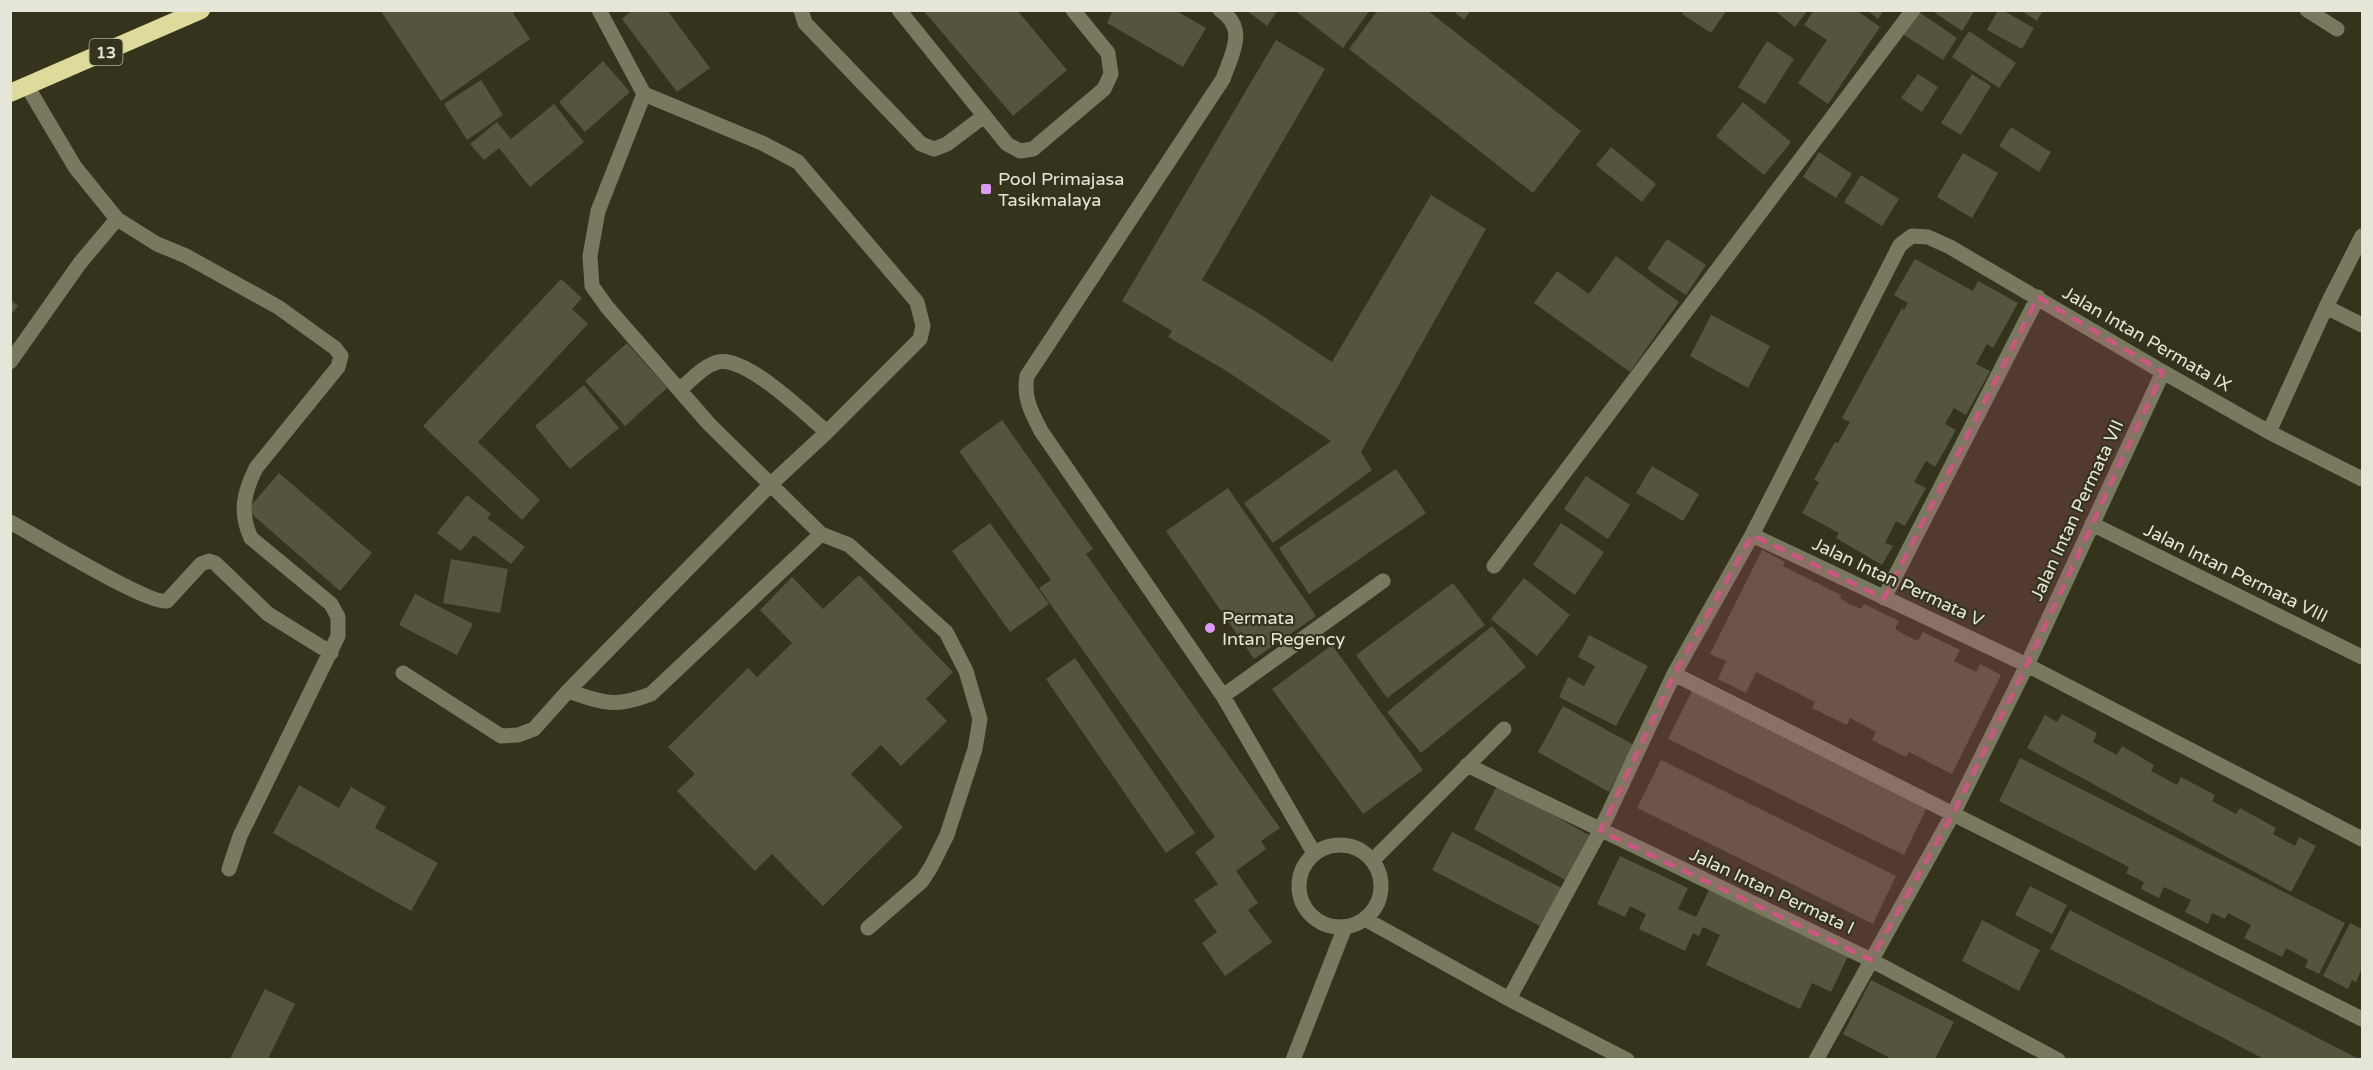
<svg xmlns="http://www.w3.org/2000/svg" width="2373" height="1070" font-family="'Varela Round',sans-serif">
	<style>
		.building { fill: #55543d }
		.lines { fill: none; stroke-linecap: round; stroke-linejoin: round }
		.minor { stroke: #797960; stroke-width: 15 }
		.highway { stroke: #ddda9b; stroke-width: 18 }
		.marked { fill: #cd5680; fill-opacity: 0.2; stroke: #cd5680; stroke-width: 4.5; stroke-dasharray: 12 8; stroke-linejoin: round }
		.poi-dot { fill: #dc99f5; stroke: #34341d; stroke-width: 2 }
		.labels { text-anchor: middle; stroke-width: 4.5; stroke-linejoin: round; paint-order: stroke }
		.shield { fill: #34341d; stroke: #b1b1a0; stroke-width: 1.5 }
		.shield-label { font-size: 16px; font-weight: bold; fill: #e6e6d8 }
		.poi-label { font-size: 18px; fill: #e6e6d8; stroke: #34341d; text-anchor: start }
		.street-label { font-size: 18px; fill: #e6e6d8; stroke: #34341d }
	</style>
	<rect width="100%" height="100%" fill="#34341d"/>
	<path class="building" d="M380 10H517L513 13 530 39 441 101Z
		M632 10H667L710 68 677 92 622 19Z
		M923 10H1017L1067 70 1013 116Z
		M1113 10H1175L1206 28 1183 67 1107 23Z
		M1246 10H1278L1267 26Z
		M1294 10H1370L1343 48Z
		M1378 10H1427L1581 131 1533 193 1349 49Z
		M1452 10H1471L1464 20Z
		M1684 10H1727L1711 33 1682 14Z
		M1774 10H1808L1795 27Z
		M1814 10H1856L1880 27 1828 104 1798 83 1827 40 1804 25Z
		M1867 10H1884L1878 19Z
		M1916 10 1957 38 1943 60 1901 33Z
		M1931 10H1975L1962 31Z
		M1998 10H2002L2034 28 2022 49 1987 30Z
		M2020 10H2043L2037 21Z
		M1969 31 2016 63 1999 88 1952 57Z
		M1276 40 1325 69 1202 280 1258 313 1332 362 1431 195 1486 229 1361 452 1372 470 1273 543 1244 503 1331 441 1225 370 1168 337 1172 331 1122 301Z
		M1767 41 1794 59 1765 104 1738 87Z
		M603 61 630 92 585 132 559 102Z
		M1918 74 1938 87 1922 112 1901 98Z
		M1972 74 1991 86 1961 135 1941 123Z
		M481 80 503 115 467 140 444 104Z
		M1743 102 1791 142 1764 175 1716 136Z
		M554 104 584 142 530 187 499 148 484 160 470 144 497 122 511 139Z
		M2011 127 2051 152 2039 172 1999 146Z
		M1611 147 1656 184 1642 202 1596 165Z
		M1819 152 1852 174 1836 198 1803 177Z
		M1963 153 1998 173 1972 218 1937 197Z
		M1861 175 1899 199 1882 226 1844 202Z
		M1667 239 1706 265 1686 295 1647 269Z
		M1616 256 1679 302 1630 372 1534 303 1557 271 1589 294Z
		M1915 259 1973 291 1978 281 2018 303 1993 348 1987 344 1976 364 1990 371 1966 415 1954 408 1945 424 1956 430 1935 467 1926 461 1914 482 1926 488 1905 526 1896 521 1885 543 1893 546 1882 565 1836 538 1839 533 1802 513 1819 482 1814 480 1835 442 1838 443 1850 422 1842 418 1902 308 1904 310 1908 303 1894 295Z
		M561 279 582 298 572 309 588 324 478 442 540 500 522 520 423 426Z
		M10 299 18 306 10 316Z
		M1711 315 1770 346 1748 388 1690 356Z
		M627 343 667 388 625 426 585 381Z
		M584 385 619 428 570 469 535 426Z
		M1002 420 1093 549 1086 554 1280 828 1261 841 1266 849 1236 871 1258 903 1248 910 1272 942 1225 976 1202 943 1217 932 1194 900 1218 884 1195 852 1215 837 1039 588 1051 580 959 451Z
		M1652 466 1699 494 1683 521 1636 493Z
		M1396 469 1426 513 1309 594 1279 548Z
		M279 473 372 553 340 591 247 510Z
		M1586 476 1630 505 1608 539 1564 509Z
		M1228 488 1316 616 1254 659 1166 531Z
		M467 495 491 514 487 518 525 547 511 564 474 535 461 551 437 533Z
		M990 523 1049 604 1010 632 952 551Z
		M1561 523 1604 552 1575 595 1533 565Z
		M1762 550 1785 562 1783 566 1841 595 1840 598 1849 604 1861 609 1864 604 1899 621 1895 629 1907 636 1918 641 1923 632 1960 650 1954 661 1976 672 1980 664 2001 675 1952 774 1909 752 1906 757 1872 740 1876 732 1850 718 1847 725 1812 708 1815 702 1756 672 1746 693 1718 679 1726 661 1710 654Z
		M451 559 508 569 500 613 443 603Z
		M859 575 953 672 926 699 947 721 901 766 881 745 851 774 903 827 823 906 772 854 755 871 677 791 695 774 668 747 748 668 757 677 792 643 760 610 792 577 823 609Z
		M1524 578 1570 615 1537 656 1491 619Z
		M1453 583 1485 625 1387 698 1356 655Z
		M415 594 473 624 457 655 399 625Z
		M1492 626 1526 667 1421 753 1387 712Z
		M1589 635 1648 666 1616 726 1559 697 1568 677 1584 686 1595 666 1578 657Z
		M1332 645 1423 770 1363 814 1272 689Z
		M1075 658 1195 833 1166 853 1046 679Z
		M1692 691 1927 807 1904 855 1668 739Z
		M1563 706 1634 745 1609 792 1538 752Z
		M2062 714 2097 733 2093 742 2117 755 2122 746 2154 765 2151 771 2177 785 2181 777 2215 795 2212 801 2236 814 2240 808 2276 828 2273 834 2295 846 2299 837 2316 846 2291 892 2027 748 2045 715 2057 722Z
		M2020 758 2345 923 2319 974 2305 967 2308 960 2286 948 2282 957 2244 938 2251 925 2228 913 2225 919 2212 913 2208 924 2185 912 2191 900 2164 887 2159 898 2141 889 2144 882 2126 873 2129 867 1999 801Z
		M1661 760 1896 876 1873 924 1637 808Z
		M1498 784 1589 835 1565 880 1474 829Z
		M299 785 339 808 351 787 386 807 375 828 438 863 411 911 273 833Z
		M1452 832 1562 888 1542 927 1432 870Z
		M1620 856 1688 888 1678 909 1696 917 1709 890 1848 956 1831 992 1812 983 1800 1009 1706 965 1720 935 1703 927 1699 936 1693 933 1685 951 1639 929 1646 914 1630 906 1625 917 1597 904Z
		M2030 886 2067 905 2052 934 2015 915Z
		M2070 910 2098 925 2359 1059H2264L2165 1008 2050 949Z
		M1982 920 2040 950 2019 991 1962 961Z
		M2350 923 2362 929V968L2356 982 2352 980 2348 989 2323 976Z
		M1871 980 1954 1022 1935 1059H1892L1843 1034Z
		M265 989 295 1004 268 1059H230Z"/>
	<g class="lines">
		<path class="minor" d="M599 10 644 94 598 211 590 256 592 286 607 307 709 424 821 534 849 545 946 632 966 671 980 719 975 749 947 835 931 867 922 881 868 928
			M801 10 805 23 921 144 934 149 947 144 984 116
			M899 10 1007 144 1020 151 1033 149 1104 89 1111 74 1108 53 1073 10
			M1220 10C1248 28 1232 54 1223 79L1027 376C1023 397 1031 412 1041 431L1223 696 1314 853
			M2307 10 2337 29
			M27 86 75 167 117 219 157 244 186 256 278 307 335 348 341 356 338 367 256 468C244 492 239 512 251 538L331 604 338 617V636L240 836 229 869
			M2326 307 2362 325
			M10 362 80 263 117 219
			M680 389C692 380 703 366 718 362 747 356 805 414 827 432
			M2269 432 2326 307 2362 236
			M10 522C35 535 148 605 167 601L201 564 209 561 215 563 268 614 331 653
			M2092 524 2362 657
			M1752 535 2027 665 2362 839
			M1494 566 1913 10
			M1884 598 2038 297
			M403 673 501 736 518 735 534 729 568 691 771 484 827 432 920 339 923 326 917 302 798 162 762 143 644 94
			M1674 674 2362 1019
			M568 691C603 703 615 708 651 694L821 534
			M1223 696 1383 581
			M1467 765 1871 960 2058 1060
			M1299 886a41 41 0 1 1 82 0a41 41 0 1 1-82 0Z
			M1373 860 1504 729
			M1365 919 1509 999 1627 1060
			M1509 999 1600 831 1674 674 1752 535 1900 245 1912 236 1928 237 1950 247 2163 372 2269 432 2362 479
			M1293 1060 1345 927
			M1816 1060 1954 812 2027 665 2163 372"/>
		<path class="highway" d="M10 93 201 10"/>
	</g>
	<path class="marked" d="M2038 297 2163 372 2027 665 1954 812 1871 960 1600 831 1674 674 1752 535 1884 598Z"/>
	<g class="poi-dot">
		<rect x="980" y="183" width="12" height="12" rx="3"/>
		<circle cx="1210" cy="628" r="6"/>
	</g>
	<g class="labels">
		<rect class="shield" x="89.5" y="39" width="33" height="26" rx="4.5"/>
		<g class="shield-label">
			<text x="106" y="58">13</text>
		</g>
		<g class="poi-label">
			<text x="998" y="185">Pool Primajasa<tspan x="998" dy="21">Tasikmalaya</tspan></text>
			<text x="1222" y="624">Permata<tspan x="1222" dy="21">Intan Regency</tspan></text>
		</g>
		<g class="street-label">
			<text transform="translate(2147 339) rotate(30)" y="6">Jalan Intan Permata IX</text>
			<text transform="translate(2077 510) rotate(-65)" y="6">Jalan Intan Permata VII</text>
			<text transform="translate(2236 573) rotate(26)" y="6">Jalan Intan Permata VIII</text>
			<text transform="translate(1898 582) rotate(25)" y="6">Jalan Intan Permata V</text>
			<text transform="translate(1772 891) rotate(25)" y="6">Jalan Intan Permata I</text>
		</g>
	</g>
	<rect width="2373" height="1070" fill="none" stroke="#e6e6d8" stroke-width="24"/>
</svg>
